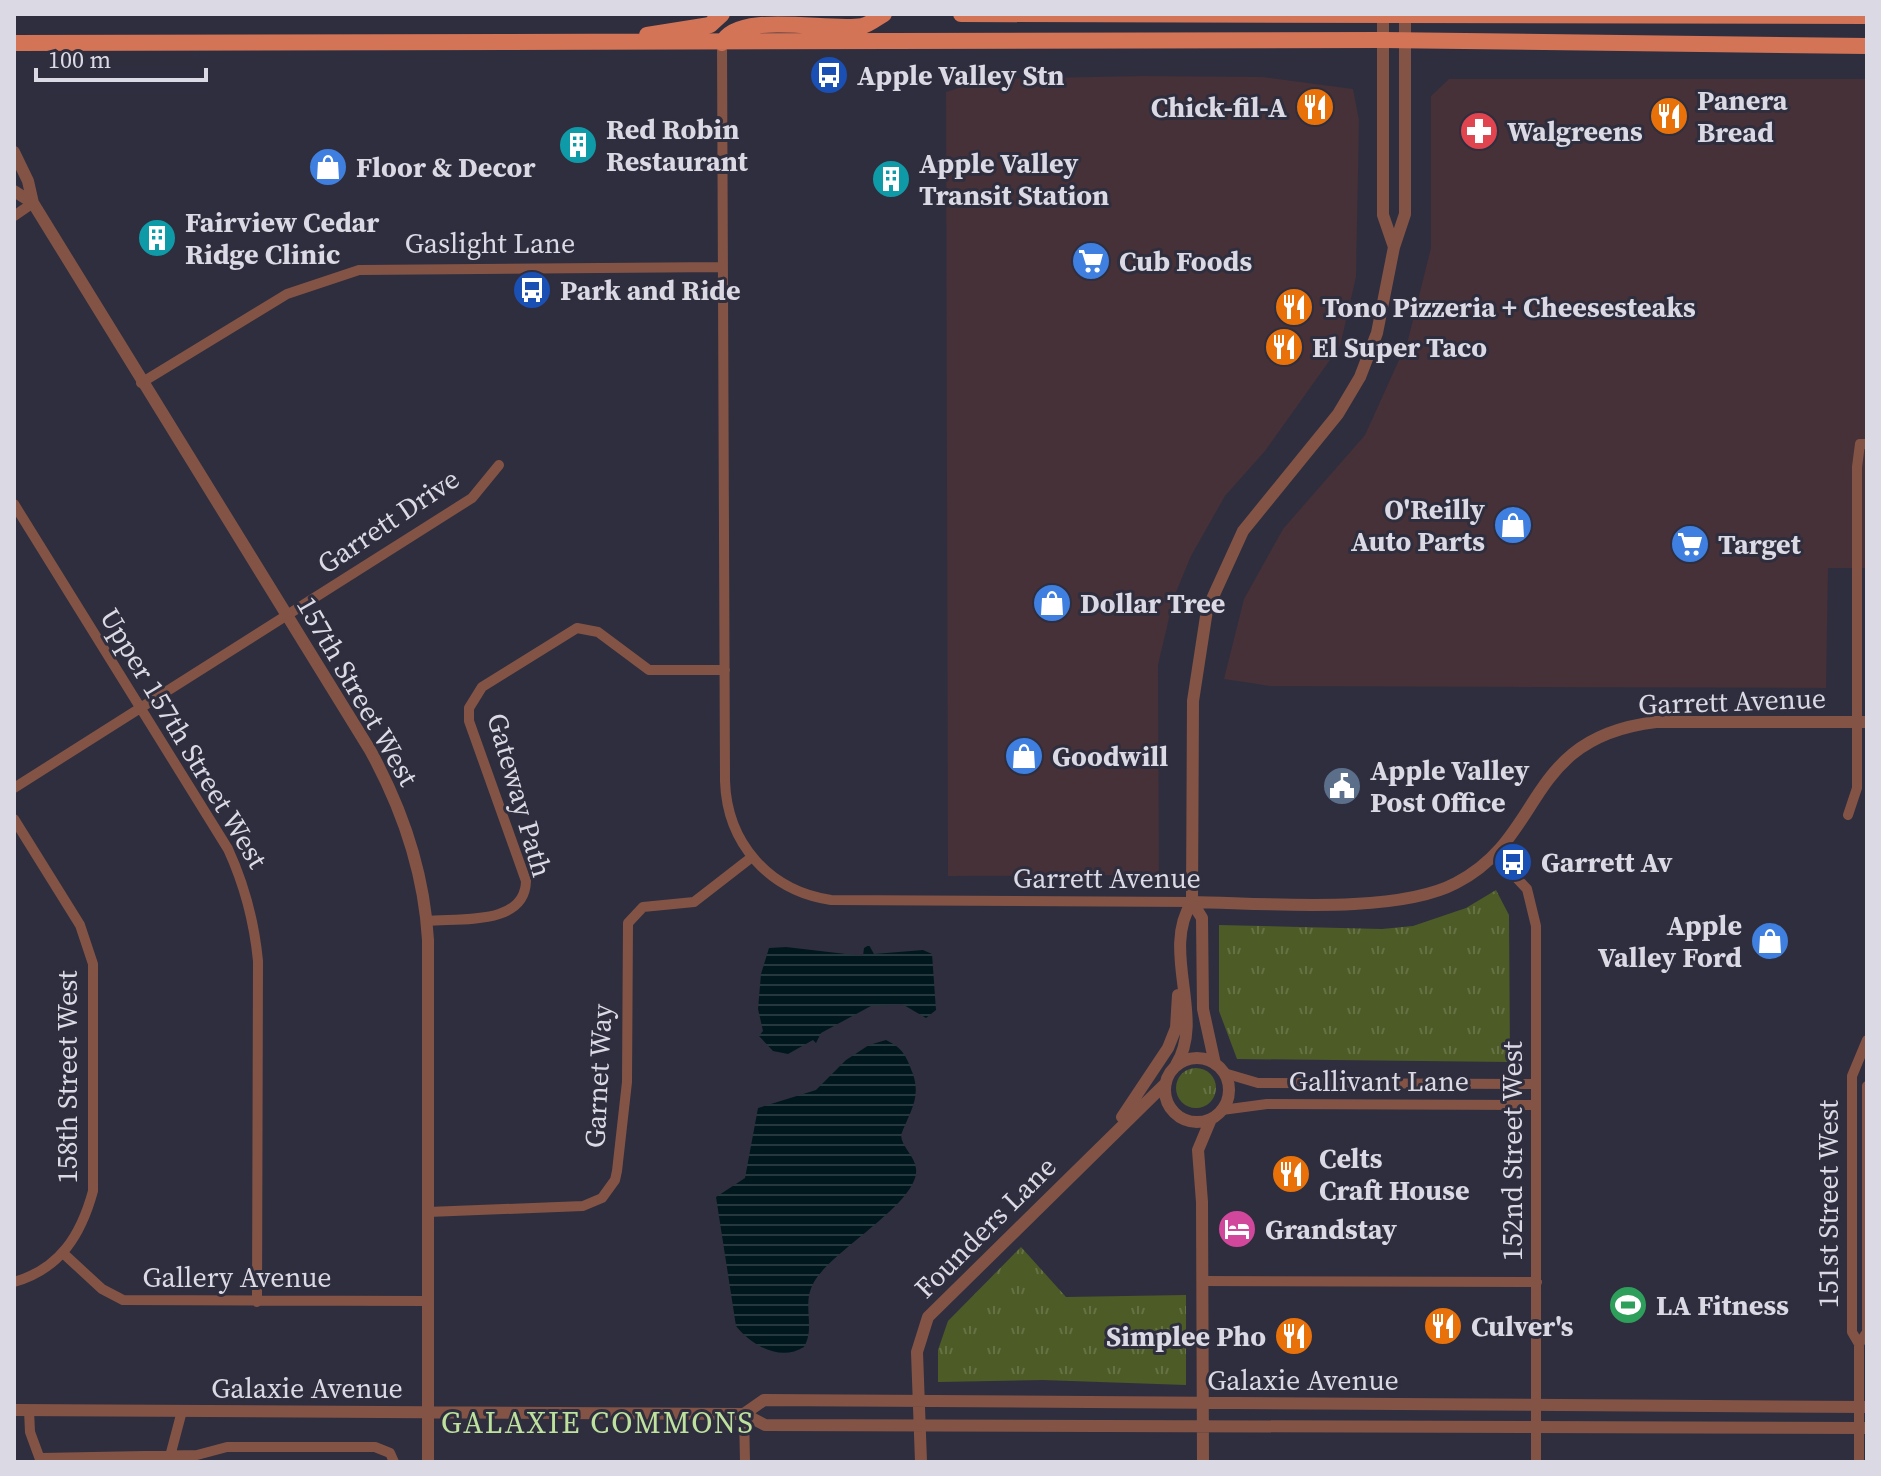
<svg xmlns="http://www.w3.org/2000/svg" width="1881" height="1476" font-family="'Source Serif 4',serif">
	<style>
		.commercial { fill: #453137 }
		.grass { fill: url(#grass-tufts) }
		.water { fill: url(#water-rules) }
		.lines { fill: none; stroke-linecap: round; stroke-linejoin: round }
		.minor { stroke: #835445; stroke-width: 10 }
		.tertiary { stroke: #835445; stroke-width: 12 }
		.primary { stroke: #d47456; stroke-width: 16 }
		.labels { text-anchor: middle; stroke-width: 6; stroke-linejoin: round; paint-order: stroke }
		.poi-label { font-size: 28px; font-weight: bold; fill: #dad9e4; stroke: #2f2e3e; text-anchor: start }
		.street-label { font-size: 28px; fill: #dad9e4; stroke: #2f2e3e }
		.neighbourhood-label { font-size: 30px; letter-spacing: 2px; fill: #bee29d; stroke: #2f2e3e }
	</style>
	<defs>
		<pattern id="grass-tufts" width="24" height="20" patternUnits="userSpaceOnUse" patternTransform="scale(2)"><rect width="24" height="20" fill="#4d5b26"/><path d="M3 7l-1-3M5 7V3M7 7l1-3M15 17l-1-3M17 17v-4M19 17l1-3" fill="none" stroke="#667245"/></pattern>
		<pattern id="water-rules" width="6" height="5" patternUnits="userSpaceOnUse" patternTransform="scale(2)"><rect width="6" height="5" fill="#00171d"/><path d="M0 2.5h6" fill="none" stroke="#25383e"/></pattern>
	</defs>
	<rect width="100%" height="100%" fill="#2f2e3e"/>
	<path class="commercial" d="M1142 76 1263 77 1353 89 1359 120 1356 277 1340 346 1265 451 1225 496 1191 556 1174 597 1158 665 1159 875 948 876 946 92 986 79Z
		M1449 79H1867V568H1828L1826 688 1270 686 1224 679 1244 599 1283 529 1365 435 1408 340 1431 248V96Z"/>
	<path class="grass" d="M1496 890 1509 915 1510 1062 1237 1059 1219 1011V925L1382 929 1413 926 1466 908Z
		M1176 1088a20 20 0 1 1 40 0a20 20 0 1 1-40 0Z
		M1021 1247 1066 1297 1186 1295V1385L1043 1380 938 1382V1350L948 1321Z"/>
	<path class="water" d="M869 945 874 954 923 950 932 954 936 1010 926 1018 902 1004 871 1006 821 1033 816 1043 813 1040 788 1054 773 1051 759 1036 763 1031 758 1009 761 974 769 948 786 947 863 956 864 948Z
		M886 1040C904 1049 906 1056 913 1074 921 1099 910 1111 901 1135 902 1148 915 1156 916 1169 920 1202 831 1251 814 1282 801 1304 816 1327 804 1347 780 1362 751 1345 736 1326L716 1197 745 1178 758 1108 816 1090 846 1060 869 1045Z"/>
	<g class="lines">
		<path class="minor" d="M722 43 725 781C727 843 769 891 831 900L1192 902
			M14 216 33 203
			M141 383 287 294 359 270 723 267
			M14 504 228 849C245 886 254 920 258 961L257 1302
			M14 788 472 498 499 465
			M1848 815 1857 788V467L1860 444H1867
			M14 819 80 925 93 964V1191C81 1235 60 1269 14 1282
			M1495 855 1527 889 1536 926V1462
			M427 921C460 918 525 926 526 881L469 721V708L482 687 577 628 598 632 649 670H725
			M1224 1073 1258 1083 1536 1084
			M1222 1110 1267 1104 1536 1105
			M428 1212 583 1206 602 1198 615 1180 617 1171 627 1082 628 923 643 907 694 902 752 857
			M64 1254 102 1289 123 1300 427 1301
			M1202 1281 1537 1282
			M1859 1344 1867 1332V1086
			M29 1410 30 1432 41 1462
			M744 1414 745 1462
			M41 1458 197 1455 227 1447H375L390 1453 394 1462
			M169 1460 182 1411
			M1859 1462V1344L1852 1332V1076L1867 1040"/>
		<path class="tertiary" d="M1383 14V215L1394 247
			M14 152 28 181 33 203 370 750C403 810 424 871 428 940V1462
			M14 191 33 203
			M1192 902C1263 903 1396 915 1456 883 1547 836 1523 738 1656 722H1867
			M1165 1090a32 32 0 1 1 64 0a32 32 0 1 1-64 0Z
			M1215 1064 1203 1009 1202 918 1192 902 1193 701 1207 610 1243 531 1338 414 1360 377 1377 333 1394 247 1405 214V14
			M1176 1065C1206 1018 1160 951 1192 902
			M1122 1117 1168 1048 1176 1028 1178 995
			M14 1410 744 1414 765 1425 1867 1428
			M744 1414 764 1400 1867 1407
			M921 1462 917 1352 928 1317 1166 1083
			M1203 1462 1202 1202 1198 1150 1211 1119"/>
		<path class="primary" d="M961 14 1867 16
			M647 35 710 25 722 14
			M14 43 1383 40 1867 46
			M722 43C738 10 829 32 862 26 869 25 877 18 884 14"/>
	</g>
	<defs>
		<symbol id="bus-disc" viewBox="-11 -11 22 22"><circle r="9.5" fill="#1a4fb4" stroke="#2f2e3e"/><path d="M-5-6H5V4H4V6H2V4H-2V6H-4V4H-5ZM-3.5-4V0h7V-4ZM-3.5 1.2v1.5H-2V1.2ZM2 1.2v1.5H3.5V1.2Z" fill="#fff"/></symbol>
		<symbol id="restaurant-disc" viewBox="-11 -11 22 22"><circle r="9.5" fill="#e8710a" stroke="#2f2e3e"/><path d="M-5-6h1v4h1v-4h1v4h1v-4h1v5L-1.5 .5V6h-2V.5L-5-1ZM5-6V6H3V1.5H1.5Q1.5-4 5-6Z" fill="#fff"/></symbol>
		<symbol id="pharmacy-disc" viewBox="-11 -11 22 22"><circle r="9.5" fill="#e0444e" stroke="#2f2e3e"/><path d="M-2-6h4v4h4v4h-4v4h-4v-4h-4v-4h4Z" fill="#fff"/></symbol>
		<symbol id="building-disc" viewBox="-11 -11 22 22"><circle r="9.5" fill="#0f9aa8" stroke="#2f2e3e"/><path d="M-4-6H4V6H1V3H-1V6H-4ZM-2.5-4.3h1.7v1.8h-1.7ZM.8-4.3h1.7v1.8H.8ZM-2.5-1h1.7V.8h-1.7ZM.8-1h1.7V.8H.8Z" fill="#fff"/></symbol>
		<symbol id="shop-disc" viewBox="-11 -11 22 22"><circle r="9.5" fill="#3f7fe0" stroke="#2f2e3e"/><path d="M-5-2.5h2.3a2.7 3.5 0 0 1 5.4 0H5L5.5 6h-11ZM-1.5-2.5h3a1.5 2.3 0 0 0-3 0Z" fill="#fff"/></symbol>
		<symbol id="supermarket-disc" viewBox="-11 -11 22 22"><circle r="9.5" fill="#3f7fe0" stroke="#2f2e3e"/><path d="M-6-5.5h2.5l.6 2H6L4.5 2H-2.5L-4.4-4H-6ZM-1.5 3.2a1.3 1.3 0 1 0 .1 0ZM3 3.2a1.3 1.3 0 1 0 .1 0Z" fill="#fff"/></symbol>
		<symbol id="civic-disc" viewBox="-11 -11 22 22"><circle r="9.5" fill="#5c6f8a" stroke="#2f2e3e"/><path d="M-.6-6.5H3V-4.5H.6V-3L4-1V1h2V6H-6V1h2V-1L-.6-3ZM-1.2 2.5V6h2.4V2.5Z" fill="#fff"/></symbol>
		<symbol id="hotel-disc" viewBox="-11 -11 22 22"><circle r="9.5" fill="#d1479c" stroke="#2f2e3e"/><path d="M-6-4.5h1.5V1H6V5H4.5V3h-9V5H-6ZM-4 0a1.8 1.8 0 1 1 3.6 0ZM.5 0V-2.5h3Q6-2.5 6 0Z" fill="#fff"/></symbol>
		<symbol id="stadium-disc" viewBox="-11 -11 22 22"><circle r="9.5" fill="#2e9e5b" stroke="#2f2e3e"/><path d="M0-5a6.5 5 0 1 0 0 10a6.5 5 0 1 0 0-10ZM-3.5-1.8h7v3.6h-7Z" fill="#fff"/></symbol>
	</defs>
	<g fill-rule="evenodd">
		<use href="#bus-disc" x="807" y="53" width="44" height="44"/>
		<use href="#restaurant-disc" x="1293" y="85" width="44" height="44"/>
		<use href="#restaurant-disc" x="1647" y="94" width="44" height="44"/>
		<use href="#pharmacy-disc" x="1457" y="109" width="44" height="44"/>
		<use href="#building-disc" x="556" y="123" width="44" height="44"/>
		<use href="#shop-disc" x="306" y="145" width="44" height="44"/>
		<use href="#building-disc" x="869" y="157" width="44" height="44"/>
		<use href="#building-disc" x="135" y="216" width="44" height="44"/>
		<use href="#supermarket-disc" x="1069" y="239" width="44" height="44"/>
		<use href="#bus-disc" x="510" y="268" width="44" height="44"/>
		<use href="#restaurant-disc" x="1272" y="285" width="44" height="44"/>
		<use href="#restaurant-disc" x="1262" y="325" width="44" height="44"/>
		<use href="#shop-disc" x="1491" y="503" width="44" height="44"/>
		<use href="#supermarket-disc" x="1668" y="522" width="44" height="44"/>
		<use href="#shop-disc" x="1030" y="581" width="44" height="44"/>
		<use href="#shop-disc" x="1002" y="734" width="44" height="44"/>
		<use href="#civic-disc" x="1320" y="764" width="44" height="44"/>
		<use href="#bus-disc" x="1491" y="840" width="44" height="44"/>
		<use href="#shop-disc" x="1748" y="919" width="44" height="44"/>
		<use href="#restaurant-disc" x="1269" y="1152" width="44" height="44"/>
		<use href="#hotel-disc" x="1215" y="1207" width="44" height="44"/>
		<use href="#stadium-disc" x="1606" y="1283" width="44" height="44"/>
		<use href="#restaurant-disc" x="1421" y="1304" width="44" height="44"/>
		<use href="#restaurant-disc" x="1272" y="1314" width="44" height="44"/>
	</g>
	<g class="labels">
		<g class="poi-label">
			<text x="857" y="85">Apple Valley Stn</text>
			<text x="1697" y="110">Panera<tspan x="1697" dy="32">Bread</tspan></text>
			<text x="1287" y="117" text-anchor="end">Chick-fil-A</text>
			<text x="606" y="139">Red Robin<tspan x="606" dy="32">Restaurant</tspan></text>
			<text x="1507" y="141">Walgreens</text>
			<text x="919" y="173">Apple Valley<tspan x="919" dy="32">Transit Station</tspan></text>
			<text x="356" y="177">Floor &amp; Decor</text>
			<text x="185" y="232">Fairview Cedar<tspan x="185" dy="32">Ridge Clinic</tspan></text>
			<text x="1119" y="271">Cub Foods</text>
			<text x="560" y="300">Park and Ride</text>
			<text x="1322" y="317">Tono Pizzeria + Cheesesteaks</text>
			<text x="1312" y="357">El Super Taco</text>
			<text x="1485" y="519" text-anchor="end">O'Reilly<tspan x="1485" dy="32">Auto Parts</tspan></text>
			<text x="1718" y="554">Target</text>
			<text x="1080" y="613">Dollar Tree</text>
			<text x="1052" y="766">Goodwill</text>
			<text x="1370" y="780">Apple Valley<tspan x="1370" dy="32">Post Office</tspan></text>
			<text x="1541" y="872">Garrett Av</text>
			<text x="1742" y="935" text-anchor="end">Apple<tspan x="1742" dy="32">Valley Ford</tspan></text>
			<text x="1319" y="1168">Celts<tspan x="1319" dy="32">Craft House</tspan></text>
			<text x="1265" y="1239">Grandstay</text>
			<text x="1656" y="1315">LA Fitness</text>
			<text x="1471" y="1336">Culver's</text>
			<text x="1266" y="1346" text-anchor="end">Simplee Pho</text>
		</g>
		<g class="street-label">
			<text x="490" y="253">Gaslight Lane</text>
			<text transform="translate(388 521) rotate(-34)" y="10">Garrett Drive</text>
			<text transform="translate(358 691) rotate(60)" y="10">157th Street West</text>
			<text transform="translate(1732 701) rotate(-2)" y="10">Garrett Avenue</text>
			<text transform="translate(184 738) rotate(59)" y="10">Upper 157th Street West</text>
			<text transform="translate(520 795) rotate(74)" y="10">Gateway Path</text>
			<text x="1107" y="888">Garrett Avenue</text>
			<text transform="translate(598 1076) rotate(-87)" y="10">Garnet Way</text>
			<text transform="translate(67 1077) rotate(-90)" y="10">158th Street West</text>
			<text x="1379" y="1091">Gallivant Lane</text>
			<text transform="translate(1512 1151) rotate(-90)" y="10">152nd Street West</text>
			<text transform="translate(1828 1204) rotate(-90)" y="10">151st Street West</text>
			<text transform="translate(985 1227) rotate(-45)" y="10">Founders Lane</text>
			<text x="237" y="1287">Gallery Avenue</text>
			<text x="1303" y="1390">Galaxie Avenue</text>
			<text x="307" y="1398">Galaxie Avenue</text>
		</g>
		<g class="neighbourhood-label">
			<text x="598" y="1433">GALAXIE COMMONS</text>
		</g>
	</g>
	<rect width="1881" height="1476" fill="none" stroke="#dad9e4" stroke-width="32"/>
	<path d="M36 68v12h170v-12" fill="none" stroke="#dad9e4" stroke-width="4"/>
	<text x="48" y="68" font-size="24" fill="#dad9e4" stroke="#2f2e3e" stroke-width="6" paint-order="stroke">100 m</text>
</svg>
